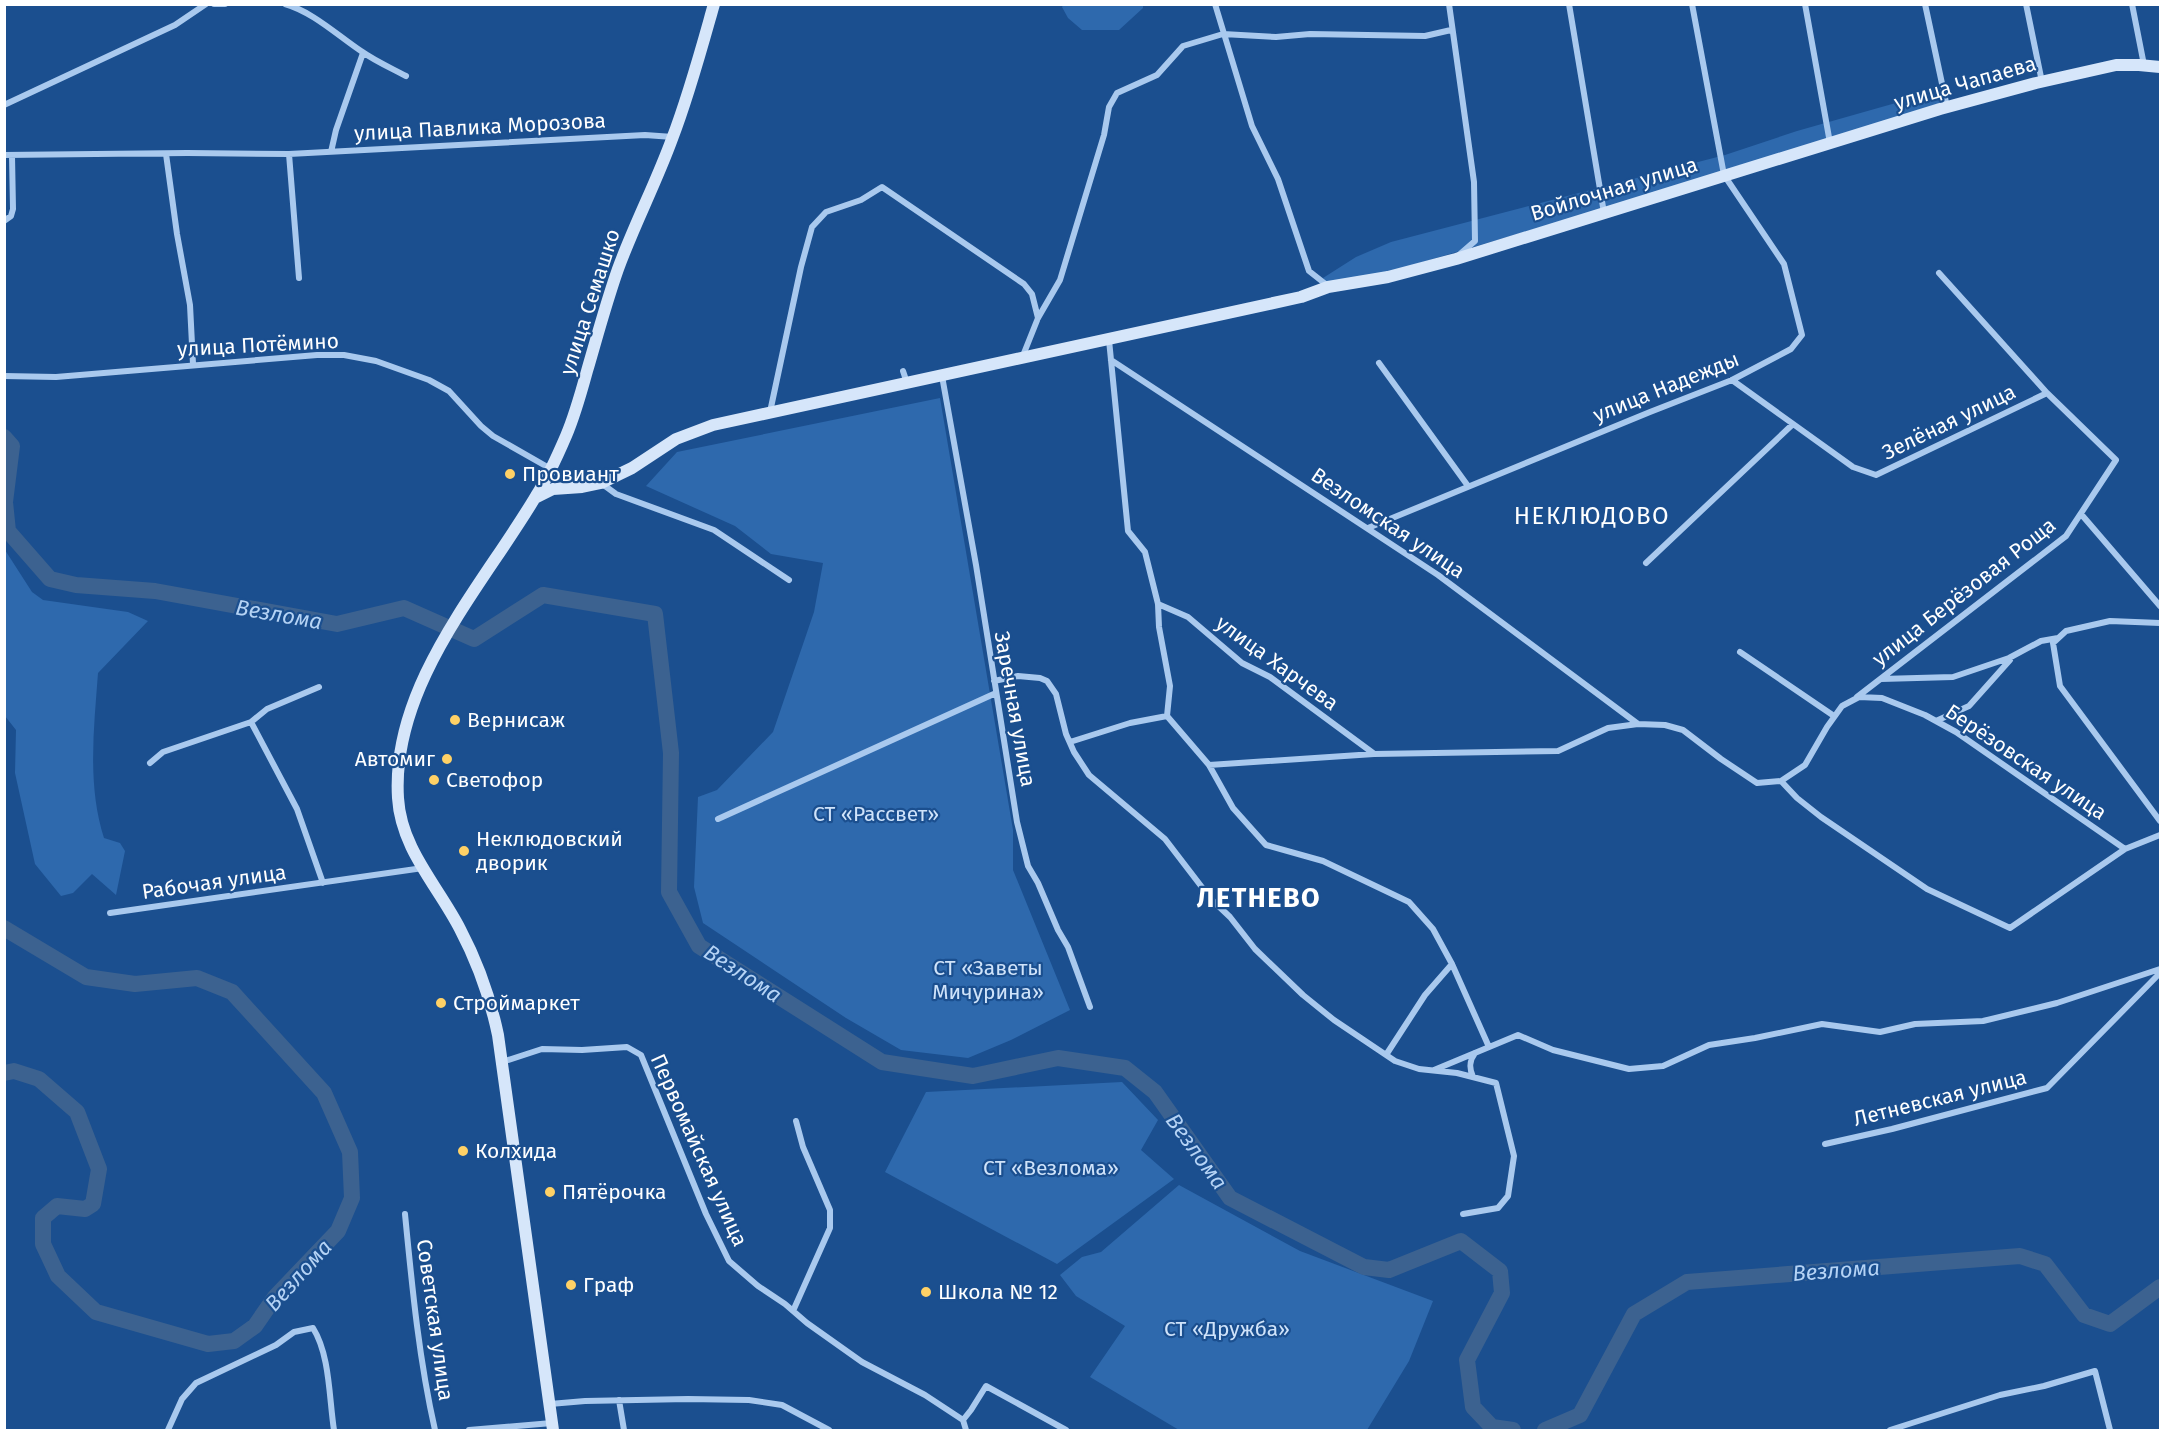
<svg xmlns="http://www.w3.org/2000/svg" width="2165" height="1435" font-family="'Fira Sans',sans-serif">
	<style>
		.green { fill: #2e69ad }
		.lines { fill: none; stroke-linecap: round; stroke-linejoin: round }
		.river { stroke: #3c6290; stroke-width: 16 }
		.street { stroke: #a9c9ee; stroke-width: 6 }
		.secondary { stroke: #d6e6fa; stroke-width: 12 }
		.poi-dot { fill: #ffd166; stroke: #1b4f8f; stroke-width: 2 }
		.labels { text-anchor: middle; stroke-width: 4.5; stroke-linejoin: round; paint-order: stroke }
		.street-label { font-size: 21px; fill: #fff; stroke: #1b4f8f }
		.poi-label { font-size: 21px; fill: #fff; stroke: #1b4f8f; text-anchor: start }
		.park-label { font-size: 21px; fill: #cfe3fa; stroke: #1b4f8f }
		.water-label { font-size: 22px; font-style: italic; fill: #b5d3f5; stroke: #1b4f8f }
		.quarter-label { font-size: 24px; letter-spacing: 1.5px; fill: #fff; stroke: #1b4f8f }
		.district-label { font-size: 27px; font-weight: bold; letter-spacing: 1.5px; fill: #fff; stroke: #1b4f8f }
	</style>
	<rect width="100%" height="100%" fill="#1b4f8f"/>
	<path class="green" d="M1064 4H1143V8L1119 30H1082L1068 18 1062 7Z
		M1938 91 1944 102 1650 195 1375 276 1328 287 1323 278 1356 257 1391 242 1725 155 1797 131Z
		M940 398 1013 830V870L1070 1010 1011 1040 968 1058 901 1050 846 1018 703 923 694 887 698 797 717 790 773 732 814 612 823 563 771 554 735 526 646 486 677 452Z
		M5 550 32 592 43 600 128 612 148 621 98 673C94 728 87 785 104 838L120 843 125 851 116 895 92 874 73 893 61 896 35 864 15 773 16 730 5 716Z
		M1122 1082 1158 1120 1141 1150 1174 1179 1057 1264 885 1172 926 1092Z
		M1179 1185 1300 1251 1433 1301 1409 1361 1367 1430H1179L1090 1377 1125 1326 1076 1296 1060 1275 1082 1257 1101 1252Z"/>
	<g class="lines">
		<path class="river" d="M4 437 12 446 5 502 8 531 50 579 76 585 155 591 337 624 404 608 474 639 543 595 655 614 671 753 669 892 699 946 882 1062 973 1076 1058 1058 1125 1068 1155 1092 1230 1198 1364 1267 1389 1270 1461 1241 1500 1271 1502 1293 1467 1360 1473 1407 1492 1427 1513 1430
			M4 928 86 977 135 984 197 978 232 992 324 1093 350 1152 352 1198 338 1231 275 1297 255 1326 234 1341 208 1344 96 1312 58 1276 43 1244V1218L57 1206 85 1209 93 1204 99 1169 77 1112 39 1079 14 1071 4 1073
			M1545 1430 1580 1415 1634 1314 1687 1282 2020 1256 2045 1264 2084 1315 2110 1324 2160 1287"/>
		<path class="street" d="M214 4H225
			M285 4C313 12 337 35 361 51 375 61 391 68 406 76
			M1215 4 1252 126 1278 179 1309 271 1328 286
			M1449 4 1474 182 1475 241 1460 254
			M1569 4 1604 213
			M1805 4 1830 143
			M1925 4 1947 107
			M2026 4 2042 82
			M2132 4 2144 65
			M4 105 175 25 206 4
			M331 152 336 130 363 53
			M166 154 177 234 190 305 193 364
			M289 154 299 278
			M4 155 187 153 289 154 645 135 673 137
			M4 221 11 216 13 209 12 156
			M1022 358 1038 318 1060 280 1104 135 1109 107 1117 93 1157 75 1183 46 1223 34 1276 37 1310 34 1425 36 1451 30
			M1111 360 1438 575 1638 724
			M1379 363 1468 486
			M903 371 907 383
			M4 376 56 377 317 355H344L376 361 429 380 449 391 481 426 493 436 551 469
			M942 376 976 565 1017 822 1028 866 1038 883 1058 930 1068 947 1090 1007
			M1732 380 1853 467 1876 475 2047 393 1939 273
			M770 412 801 267 812 227 826 212 861 200 882 187 1024 284 1032 294 1038 318
			M601 483 616 494 714 530 789 580
			M2081 514 2160 606
			M1368 528 1650 412 1732 380 1791 349 1802 335 1784 264 1724 175 1692 4
			M1646 563 1793 424
			M1158 604 1188 617 1242 663 1270 677 1373 753
			M2160 623 2110 621 2066 631 2053 643 2060 686 2160 821
			M1740 652 1834 716
			M1881 679 1953 677 2009 658 2041 641 2058 638
			M994 681 1018 676 1040 678 1047 681 1056 694 1066 734 1074 752 1089 775 1165 839 1211 899 1230 917 1255 949 1303 995 1334 1020 1395 1061 1419 1069 1457 1073 1496 1083 1514 1156 1508 1196 1498 1208 1463 1214
			M1857 697 2066 536 2116 460 2047 393
			M1167 716 1209 765 1233 808 1266 845 1323 861 1409 902 1433 929 1452 964 1489 1047
			M1936 721 1969 706 2010 660
			M251 722 297 809 323 883
			M1070 742 1130 723 1167 716 1170 686 1159 627 1158 604 1145 552 1128 531 1109 340
			M150 763 163 752 251 722 267 709 319 687
			M1209 765 1374 754 1558 751 1608 728 1638 724 1665 725 1683 730 1721 759 1757 783 1781 781 1805 765 1827 727 1842 706 1859 697 1882 698 1925 715 1956 732 2125 849
			M1781 781 1797 798 1821 817 1927 889 2010 928 2125 849 2160 835
			M718 819 996 693
			M110 913 423 868
			M1386 1055 1425 995 1452 964
			M502 1062 542 1049 582 1050 627 1047 641 1055 706 1214 729 1261 758 1286 785 1304 807 1323 862 1362 925 1395 963 1420
			M1434 1070 1518 1035 1553 1050 1629 1069 1663 1066 1709 1045 1755 1038 1822 1024 1880 1032 1915 1024 1983 1021 2057 1003 2160 969
			M1473 1077C1469 1068 1469 1061 1475 1053
			M1825 1144 1892 1129 2047 1088 2160 973
			M405 1214C412 1286 419 1360 435 1430
			M793 1311 830 1228V1210L803 1147 796 1121
			M619 1400 624 1430
			M550 1404 585 1401 688 1399 749 1400 782 1405 829 1430
			M963 1420 971 1410 986 1386 1066 1430
			M963 1420 966 1430
			M168 1430 182 1399 196 1383 276 1345 294 1332 313 1328C330 1355 329 1398 334 1430
			M469 1430 552 1423
			M1890 1430 2000 1395 2044 1386 2095 1371 2110 1430"/>
		<path class="secondary" d="M535 498 553 489 582 487 601 483 632 468 676 439 713 425 1301 297 1328 287 1388 277 1456 259 1940 109 2036 83 2116 65H2139L2160 67
			M553 1430 498 1035C490 997 478 963 460 929 438 886 401 849 398 798 391 685 482 587 536 496 548 477 557 457 566 436 575 415 581 393 587 371 597 337 606 303 618 269 634 225 656 183 672 139 689 95 701 50 714 4"/>
	</g>
	<g class="poi-dot">
		<circle cx="510" cy="474" r="6"/>
		<circle cx="455" cy="720" r="6"/>
		<circle cx="447" cy="759" r="6"/>
		<circle cx="434" cy="780" r="6"/>
		<circle cx="464" cy="851" r="6"/>
		<circle cx="441" cy="1003" r="6"/>
		<circle cx="463" cy="1151" r="6"/>
		<circle cx="550" cy="1192" r="6"/>
		<circle cx="571" cy="1285" r="6"/>
		<circle cx="926" cy="1292" r="6"/>
	</g>
	<g class="labels">
		<g class="street-label">
			<text transform="translate(1965 83) rotate(-16)" y="7">улица Чапаева</text>
			<text transform="translate(480 127) rotate(-3)" y="7">улица Павлика Морозова</text>
			<text transform="translate(1614 189) rotate(-17)" y="7">Войлочная улица</text>
			<text transform="translate(590 302) rotate(-72)" y="7">улица Семашко</text>
			<text transform="translate(258 345) rotate(-3)" y="7">улица Потёмино</text>
			<text transform="translate(1666 387) rotate(-22)" y="7">улица Надежды</text>
			<text transform="translate(1949 422) rotate(-26)" y="7">Зелёная улица</text>
			<text transform="translate(1388 523) rotate(34)" y="7">Везломская улица</text>
			<text transform="translate(1964 592) rotate(-38)" y="7">улица Берёзовая Роща</text>
			<text transform="translate(1277 663) rotate(36)" y="7">улица Харчева</text>
			<text transform="translate(1015 709) rotate(80)" y="7">Заречная улица</text>
			<text transform="translate(2026 762) rotate(34)" y="7">Берёзовская улица</text>
			<text transform="translate(214 882) rotate(-8)" y="7">Рабочая улица</text>
			<text transform="translate(1940 1098) rotate(-14)" y="7">Летневская улица</text>
			<text transform="translate(699 1150) rotate(66)" y="7">Первомайская улица</text>
			<text transform="translate(435 1320) rotate(82)" y="7">Советская улица</text>
		</g>
		<g class="poi-label">
			<text x="522" y="481">Провиант</text>
			<text x="467" y="727">Вернисаж</text>
			<text x="435" y="766" text-anchor="end">Автомиг</text>
			<text x="446" y="787">Светофор</text>
			<text x="476" y="846">Неклюдовский<tspan x="476" dy="24">дворик</tspan></text>
			<text x="453" y="1010">Строймаркет</text>
			<text x="475" y="1158">Колхида</text>
			<text x="562" y="1199">Пятёрочка</text>
			<text x="583" y="1292">Граф</text>
			<text x="938" y="1299">Школа № 12</text>
		</g>
		<g class="park-label">
			<text x="876" y="821">СТ «Рассвет»</text>
			<text x="988" y="975">СТ «Заветы<tspan x="988" dy="24">Мичурина»</tspan></text>
			<text x="1051" y="1175">СТ «Везлома»</text>
			<text x="1227" y="1336">СТ «Дружба»</text>
		</g>
		<g class="water-label">
			<text transform="translate(279 614) rotate(10)" y="8">Везлома</text>
			<text transform="translate(743 973) rotate(33)" y="8">Везлома</text>
			<text transform="translate(1197 1151) rotate(54)" y="8">Везлома</text>
			<text transform="translate(1836 1270) rotate(-4)" y="8">Везлома</text>
			<text transform="translate(298 1275) rotate(-48)" y="8">Везлома</text>
		</g>
		<g class="quarter-label">
			<text x="1592" y="524">НЕКЛЮДОВО</text>
		</g>
		<g class="district-label">
			<text x="1259" y="907">ЛЕТНЕВО</text>
		</g>
	</g>
	<rect width="2165" height="1435" fill="none" stroke="#ffffff" stroke-width="12"/>
</svg>
